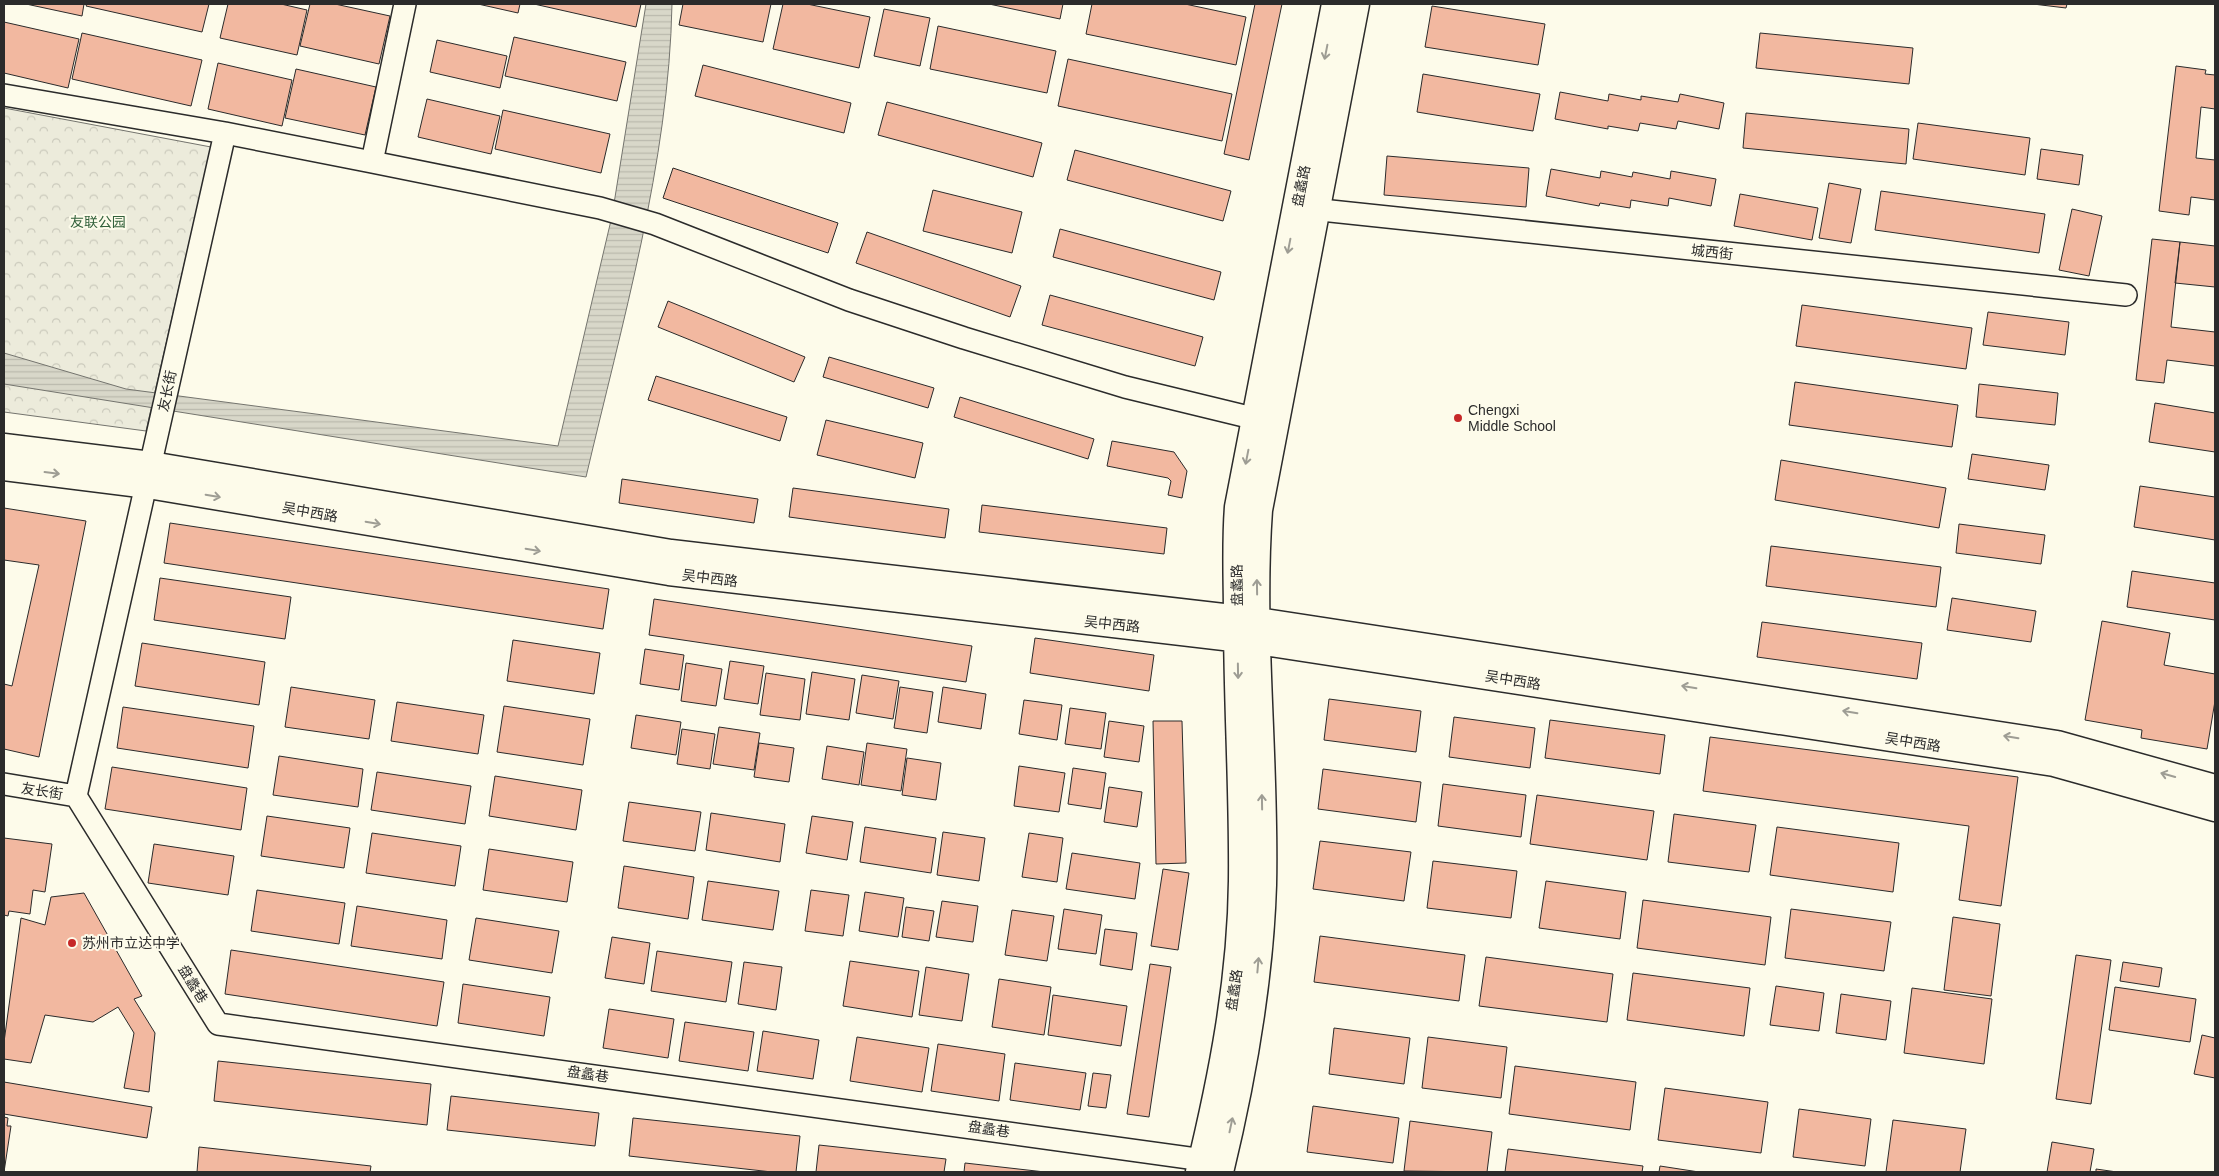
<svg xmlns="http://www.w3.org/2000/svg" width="2219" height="1176" font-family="Arial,'Noto Sans SC',sans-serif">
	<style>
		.forest { fill: url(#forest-crowns); stroke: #74746e }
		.water { fill: url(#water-rules); stroke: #74746e }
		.building { fill: #f2b8a0; stroke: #2b2b2b }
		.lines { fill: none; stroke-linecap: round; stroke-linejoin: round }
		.minor-casing { stroke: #2b2b2b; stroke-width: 24 }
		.major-casing { stroke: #2b2b2b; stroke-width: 29 }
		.minor { stroke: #fdfbea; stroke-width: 21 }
		.major { stroke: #fdfbea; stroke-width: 26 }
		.oneway { stroke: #9e9d94 }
		.poi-dot { fill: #c62828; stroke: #fdfbea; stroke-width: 2 }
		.labels { text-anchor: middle; stroke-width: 4; stroke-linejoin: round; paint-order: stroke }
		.street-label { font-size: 14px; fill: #2b2b2b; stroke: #fdfbea }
		.park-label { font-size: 14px; fill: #34623c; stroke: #fdfbea }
		.poi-label { font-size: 14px; fill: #2b2b2b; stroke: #fdfbea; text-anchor: start }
	</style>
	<defs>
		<pattern id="forest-crowns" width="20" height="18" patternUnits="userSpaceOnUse" patternTransform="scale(1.25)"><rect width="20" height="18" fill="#ecebdb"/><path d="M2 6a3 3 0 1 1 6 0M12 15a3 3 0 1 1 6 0" fill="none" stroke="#cbcabc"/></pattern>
		<pattern id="water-rules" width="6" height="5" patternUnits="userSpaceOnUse" patternTransform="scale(1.25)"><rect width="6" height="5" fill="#d8d7c9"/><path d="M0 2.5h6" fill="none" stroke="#bab9ad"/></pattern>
	</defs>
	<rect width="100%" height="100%" fill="#fdfbea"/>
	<path class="forest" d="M4 108 211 147 146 431 4 412Z"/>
	<path class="water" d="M646 4H672C669 162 622 323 586 477L4 384V353L126 389 558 446 612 216Z"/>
	<path class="building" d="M26 4H84L82 16Z
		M87 4H209L202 32 86 6Z
		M228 4H281L307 10 297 55 220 38Z
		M310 4H335L390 16 379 64 300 46Z
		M478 4H520L518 13Z
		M534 4H641L636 27Z
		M683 4H771L763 42 679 25Z
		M783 4H807L870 17 859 68 773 49Z
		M989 4H1063L1060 19Z
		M1092 4H1185L1246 17 1236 65 1086 34Z
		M1255 4H1282L1249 160 1224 154Z
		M2033 4H2067L2066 8Z
		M1432 6 1545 24 1538 65 1425 47Z
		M884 9 930 18 920 66 874 56Z
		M4 22 79 39 68 88 4 73Z
		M938 26 1056 51 1047 93 930 69Z
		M82 33 202 60 191 106 72 79Z
		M1760 33 1913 48 1909 84 1756 68Z
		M514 37 626 62 617 101 505 76Z
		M437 40 507 56 500 88 430 72Z
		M1068 59 1232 94 1222 141 1058 106Z
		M218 63 292 80 282 126 208 109Z
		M703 65 851 103 844 133 695 96Z
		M2176 66 2206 70 2205 74 2215 75V109L2201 107 2196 158 2215 160V200L2191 197 2189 215 2159 211Z
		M296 69 376 87 365 135 285 118Z
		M1423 74 1540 94 1533 131 1417 112Z
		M1560 92 1608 101 1609 94 1641 100V96L1678 102 1680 94 1724 103 1719 129 1678 121 1676 129 1640 123 1638 131 1608 126V129L1555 119Z
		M427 99 500 116 491 154 418 137Z
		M887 102 1042 143 1033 177 878 135Z
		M503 110 610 134 601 173 495 149Z
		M1746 113 1909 129 1906 164 1743 148Z
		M1918 123 2030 138 2025 175 1913 159Z
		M2041 149 2083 155 2079 185 2037 179Z
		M1075 150 1231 191 1223 221 1067 180Z
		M1387 156 1529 168 1526 207 1384 195Z
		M673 168 838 223 828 253 663 198Z
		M1551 169 1600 178 1601 171 1632 177 1633 172 1670 179 1671 171 1716 179 1711 206 1669 198 1668 206 1631 200 1630 208 1600 203 1599 206 1546 196Z
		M1829 183 1861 189 1851 243 1819 238Z
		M933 190 1022 212 1012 253 923 231Z
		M1881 191 2045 214 2039 253 1875 230Z
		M1740 194 1818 208 1812 240 1734 226Z
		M2072 209 2102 216 2089 276 2059 270Z
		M1060 229 1221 272 1214 300 1053 257Z
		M867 232 1021 286 1010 317 856 263Z
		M2152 239 2180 242 2171 327 2215 332V366L2167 360 2164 383 2136 380Z
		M2180 242 2215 246V287L2175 283Z
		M1050 295 1203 337 1195 366 1042 325Z
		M668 301 805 357 794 382 658 327Z
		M1802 305 1972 328 1966 369 1796 346Z
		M1988 312 2069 322 2065 355 1983 345Z
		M829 357 934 388 928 408 823 377Z
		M656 376 787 417 780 441 648 400Z
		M1795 382 1958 405 1952 447 1789 425Z
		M1979 384 2058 393 2055 425 1976 417Z
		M960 397 1094 439 1088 459 954 417Z
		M2155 403 2215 413V452L2149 442Z
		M826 420 923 443 915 478 817 455Z
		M1112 441 1174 452 1187 471 1182 498 1168 495 1171 481 1168 478 1107 466Z
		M1972 454 2049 465 2045 490 1968 479Z
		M1781 460 1946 488 1939 528 1775 500Z
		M622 479 758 499 754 523 619 503Z
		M2140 486 2215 497V540L2134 527Z
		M793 488 949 509 945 538 789 517Z
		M982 505 1167 528 1164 554 979 532Z
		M4 508 86 521 39 757 4 749V684L12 686 39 565 4 560Z
		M170 523 609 589 603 629 164 563Z
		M1959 524 2045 535 2041 564 1956 553Z
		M1771 546 1941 567 1936 607 1766 586Z
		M2132 571 2215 583V620L2127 607Z
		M160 578 291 597 285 639 154 620Z
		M1952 598 2036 611 2031 642 1947 630Z
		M654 599 972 646 966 682 649 635Z
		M2102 621 2170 633 2164 665 2215 674V701L2207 749 2141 738 2142 730 2085 720Z
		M1762 622 1922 643 1917 679 1757 657Z
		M1035 638 1154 655 1149 691 1030 673Z
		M513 640 600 653 594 694 507 681Z
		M142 643 265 662 259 705 135 686Z
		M645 649 684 655 679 690 640 684Z
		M730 661 764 666 758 704 724 699Z
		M686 663 722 669 716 706 681 701Z
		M812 672 855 679 849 720 806 714Z
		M766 673 805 679 800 720 760 715Z
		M862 675 899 681 893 719 856 713Z
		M291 687 375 700 369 739 285 727Z
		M900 687 933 692 927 733 894 728Z
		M943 687 986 694 981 729 938 722Z
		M1329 699 1421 711 1416 752 1324 740Z
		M1024 700 1062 705 1057 740 1019 734Z
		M397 702 484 715 478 754 391 741Z
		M504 706 590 719 583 765 497 752Z
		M123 707 254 726 248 768 117 748Z
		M1070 708 1106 713 1101 749 1065 744Z
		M636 715 681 722 676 755 631 748Z
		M1454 717 1535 728 1530 768 1449 757Z
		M1550 720 1665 735 1660 774 1545 758Z
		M1109 721 1144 726 1139 762 1104 757Z
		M1153 721H1182L1186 863 1156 864Z
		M719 727 760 733 754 770 713 764Z
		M682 729 715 734 710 769 677 764Z
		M1710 737 2018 777 2001 906 1959 900 1969 826 1703 791Z
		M759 743 794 748 789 782 754 777Z
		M867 743 907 749 901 791 861 785Z
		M827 746 864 752 859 785 822 779Z
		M279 756 363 769 358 807 273 795Z
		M907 758 941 763 936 800 902 795Z
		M1019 766 1065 773 1059 812 1014 806Z
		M112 767 247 788 241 830 105 809Z
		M1073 768 1106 773 1101 809 1068 804Z
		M1323 769 1421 782 1416 822 1318 809Z
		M377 772 471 786 465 824 371 810Z
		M495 776 582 790 576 830 489 816Z
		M1443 784 1526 795 1521 837 1438 826Z
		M1109 787 1142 792 1137 827 1104 822Z
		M1537 795 1654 811 1647 860 1530 844Z
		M629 802 701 812 695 851 623 841Z
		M711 813 785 824 780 862 706 850Z
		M1674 814 1756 825 1749 872 1668 862Z
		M267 816 350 828 344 868 261 856Z
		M812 816 853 822 847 860 806 853Z
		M865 827 936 838 931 873 860 862Z
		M1777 827 1899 843 1893 892 1770 875Z
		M943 832 985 838 979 881 937 875Z
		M372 833 461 846 455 886 366 873Z
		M1029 833 1063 838 1057 882 1022 877Z
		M4 838 52 844 45 892 33 890 30 914 9 911 8 916 4 915Z
		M1320 841 1411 852 1404 901 1313 889Z
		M154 844 234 856 228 895 148 883Z
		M489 849 573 862 567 902 483 890Z
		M1072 853 1140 863 1135 899 1066 889Z
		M1433 861 1517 871 1511 918 1427 908Z
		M624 866 694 877 688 919 618 908Z
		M1163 869 1189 873 1178 950 1151 946Z
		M708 881 779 891 773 930 702 920Z
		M1546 881 1626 892 1620 939 1539 928Z
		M257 890 345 903 339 944 251 931Z
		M811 890 849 895 843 936 805 931Z
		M865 892 904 898 898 937 859 931Z
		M84 893 142 996 134 999 155 1033 149 1092 124 1088 134 1033 118 1007 93 1022 45 1015 31 1063 4 1059V1042L21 918 45 925 51 897Z
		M1643 900 1771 917 1765 965 1637 948Z
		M942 901 978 906 973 942 936 937Z
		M357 906 447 920 442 959 351 946Z
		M906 907 934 911 929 941 902 937Z
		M1064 909 1102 915 1096 954 1058 949Z
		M1791 909 1891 922 1884 971 1785 958Z
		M1012 910 1054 916 1047 961 1005 955Z
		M1953 917 2000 924 1991 996 1944 990Z
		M476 918 559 931 552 973 469 960Z
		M1105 929 1137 933 1132 970 1100 965Z
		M1320 936 1465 955 1459 1001 1314 982Z
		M612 937 650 943 644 984 605 978Z
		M231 950 444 982 437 1026 225 994Z
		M657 951 732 962 726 1002 651 991Z
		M2076 955 2111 960 2091 1104 2056 1099Z
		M1486 957 1613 974 1607 1022 1479 1006Z
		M850 961 919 971 912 1017 843 1006Z
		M744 962 782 967 776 1010 738 1004Z
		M2123 962 2162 968 2159 987 2120 981Z
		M1150 964 1171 967 1149 1117 1127 1114Z
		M926 967 969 974 962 1021 919 1015Z
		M1633 973 1750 988 1744 1036 1627 1020Z
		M999 979 1051 987 1044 1035 992 1027Z
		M463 984 550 997 544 1036 458 1023Z
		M1776 986 1824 993 1819 1031 1770 1025Z
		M2115 987 2196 999 2190 1042 2109 1030Z
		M1912 988 1992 999 1984 1064 1904 1053Z
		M1841 994 1891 1001 1886 1040 1836 1033Z
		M1053 995 1127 1006 1121 1046 1048 1035Z
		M609 1009 674 1019 668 1058 603 1048Z
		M685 1022 754 1032 748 1071 679 1061Z
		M1334 1028 1410 1038 1404 1084 1329 1074Z
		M763 1031 819 1040 813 1079 757 1071Z
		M2202 1035 2215 1038V1078L2194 1074Z
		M857 1037 929 1048 922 1092 850 1081Z
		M1428 1037 1507 1047 1501 1098 1422 1088Z
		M938 1044 1005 1054 999 1101 931 1091Z
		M218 1061 431 1084 427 1125 214 1101Z
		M1015 1063 1086 1073 1080 1110 1010 1100Z
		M1515 1066 1636 1082 1630 1130 1509 1114Z
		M1093 1073 1111 1075 1106 1108 1088 1106Z
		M4 1082 152 1107 147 1138 4 1114Z
		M1665 1088 1768 1102 1761 1153 1658 1140Z
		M451 1096 599 1113 595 1146 447 1130Z
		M1313 1106 1399 1118 1393 1163 1307 1152Z
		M1799 1109 1871 1119 1865 1166 1793 1157Z
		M4 1117 8 1118 7 1126H11L4 1172Z
		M633 1118 800 1136 796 1172H772L629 1156Z
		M1893 1120 1966 1129 1960 1172H1886Z
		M1410 1121 1492 1132 1487 1172 1404 1171Z
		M2052 1142 2094 1149 2090 1172H2047Z
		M819 1145 946 1159 944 1172H816Z
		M199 1147 371 1166 370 1172H197Z
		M1508 1149 1643 1166 1642 1172H1505Z
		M965 1163 1045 1172H964Z
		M1660 1166 1699 1172H1659Z
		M2096 1169 2117 1172H2096Z"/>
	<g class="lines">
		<defs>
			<path id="minor" d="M4 95 225 133C175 355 127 576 76 796L4 784
				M225 133 372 162 405 4
				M372 162 600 208 655 224 849 300 964 338 1125 387 1269 422
				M1302 208 2126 295
				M76 796 218 1024 1218 1162"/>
			<path id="major" d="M4 447 151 465 671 553 1258 621 2057 744 2215 788
				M4 467 148 485 669 572 1258 641 2054 763 2215 808
				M1199 1172C1222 1077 1241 980 1242 881 1243 793 1237 705 1237 617 1237 580 1235 544 1238 507L1335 4
				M1220 1172C1243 1077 1260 982 1263 885 1266 760 1250 634 1259 510L1356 4"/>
		</defs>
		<use href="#minor" class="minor-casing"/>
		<use href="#major" class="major-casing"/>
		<use href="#minor" class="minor"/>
		<use href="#major" class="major"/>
	</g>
	<defs><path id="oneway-shaft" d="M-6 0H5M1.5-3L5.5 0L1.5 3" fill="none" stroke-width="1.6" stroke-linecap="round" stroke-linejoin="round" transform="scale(1.25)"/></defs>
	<g class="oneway">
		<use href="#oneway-shaft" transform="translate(1326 52) rotate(101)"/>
		<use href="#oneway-shaft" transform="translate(1289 246) rotate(101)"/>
		<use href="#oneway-shaft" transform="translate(1247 457) rotate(101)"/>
		<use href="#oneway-shaft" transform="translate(52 473) rotate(7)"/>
		<use href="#oneway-shaft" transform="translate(213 496) rotate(10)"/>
		<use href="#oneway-shaft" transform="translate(373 523) rotate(10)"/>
		<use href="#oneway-shaft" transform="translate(533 550) rotate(10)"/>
		<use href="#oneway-shaft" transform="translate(1257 587) rotate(-91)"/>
		<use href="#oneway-shaft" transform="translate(1238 671) rotate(89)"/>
		<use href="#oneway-shaft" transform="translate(1689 687) rotate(-171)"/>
		<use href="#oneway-shaft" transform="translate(1850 712) rotate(-171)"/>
		<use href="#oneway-shaft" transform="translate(2011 737) rotate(-171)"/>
		<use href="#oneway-shaft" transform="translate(2168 775) rotate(-164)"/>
		<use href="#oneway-shaft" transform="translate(1262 802) rotate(-91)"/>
		<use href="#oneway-shaft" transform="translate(1258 965) rotate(-85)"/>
		<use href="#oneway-shaft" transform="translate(1231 1125) rotate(-78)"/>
	</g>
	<g class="poi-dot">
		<circle cx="1458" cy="418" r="5"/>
		<circle cx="72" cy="943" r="5"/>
	</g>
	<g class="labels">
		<g class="street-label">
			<text transform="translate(1301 186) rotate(-79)" y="5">盘蠡路</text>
			<text transform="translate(1712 252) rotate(6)" y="5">城西街</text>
			<text transform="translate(167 391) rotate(-78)" y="5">友长街</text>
			<text transform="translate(310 512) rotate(10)" y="5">吴中西路</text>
			<text transform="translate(710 578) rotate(7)" y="5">吴中西路</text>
			<text transform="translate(1237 585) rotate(-91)" y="5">盘蠡路</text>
			<text transform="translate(1112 624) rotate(6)" y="5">吴中西路</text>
			<text transform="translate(1513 680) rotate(9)" y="5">吴中西路</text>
			<text transform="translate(1913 742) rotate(9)" y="5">吴中西路</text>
			<text transform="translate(42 791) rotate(9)" y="5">友长街</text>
			<text transform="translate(193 984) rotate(58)" y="5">盘蠡巷</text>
			<text transform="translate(1234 990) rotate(-82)" y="5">盘蠡路</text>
			<text transform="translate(588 1074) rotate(8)" y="5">盘蠡巷</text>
			<text transform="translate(989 1129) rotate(8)" y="5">盘蠡巷</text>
		</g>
		<g class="park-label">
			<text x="98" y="227">友联公园</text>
		</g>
		<g class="poi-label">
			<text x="1468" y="415">Chengxi<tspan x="1468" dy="16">Middle School</tspan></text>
			<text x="82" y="948">苏州市立达中学</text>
		</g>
	</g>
	<rect width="2219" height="1176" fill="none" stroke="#2b2b2b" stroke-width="10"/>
</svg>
